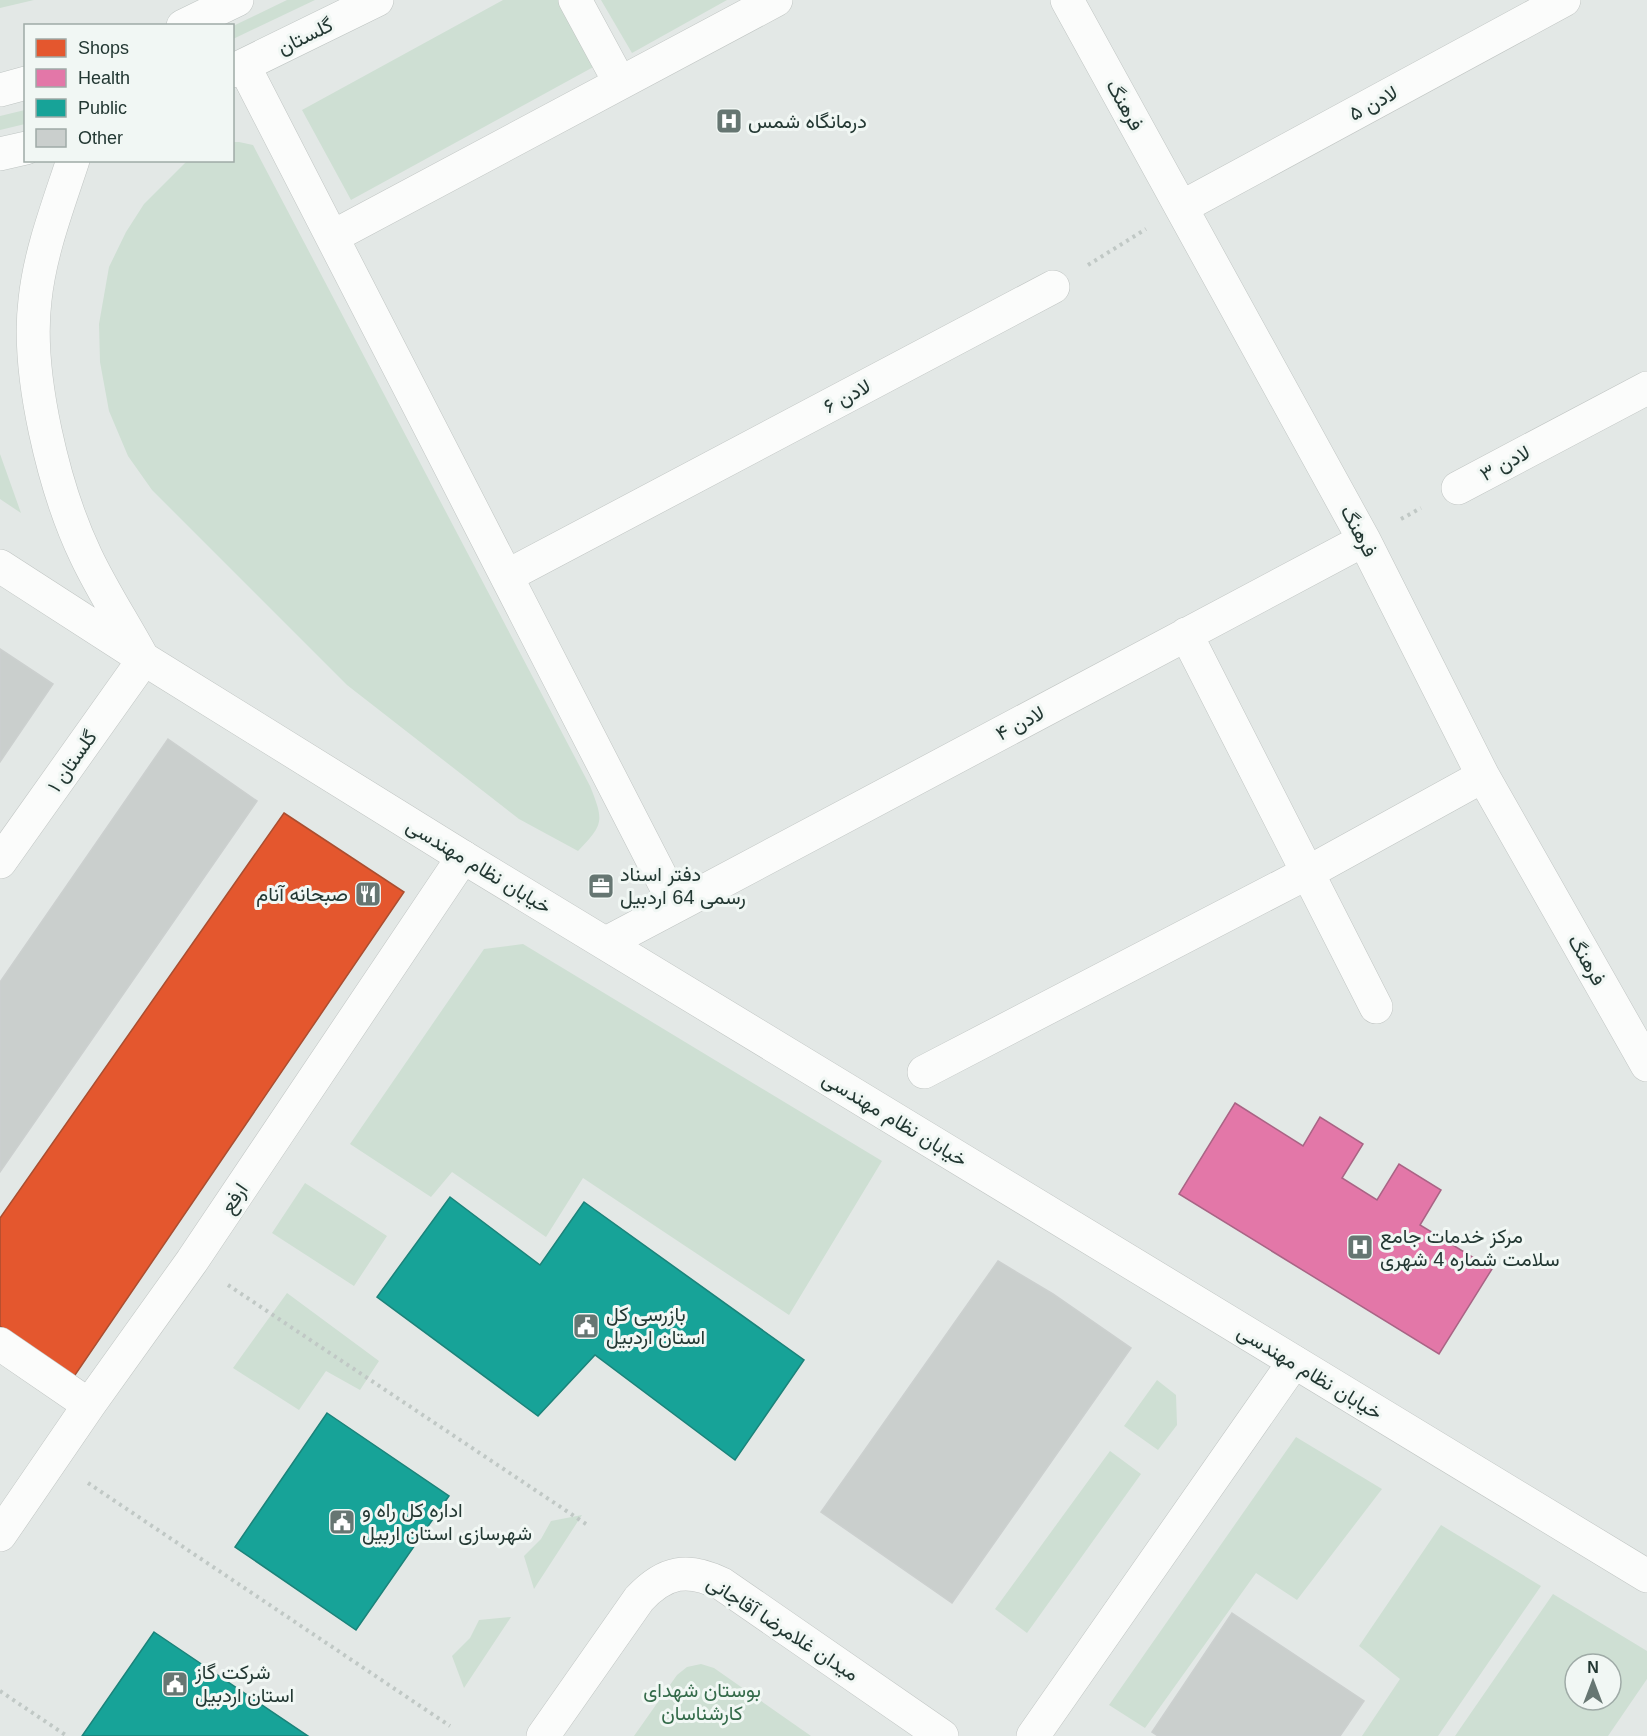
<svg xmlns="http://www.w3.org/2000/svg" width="1647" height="1736" font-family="Helvetica,Vazirmatn,sans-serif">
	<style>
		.green { fill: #cedfd3; fill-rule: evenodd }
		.shops { fill: #e4572e; stroke: #aa4e30; stroke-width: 1.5 }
		.health { fill: #e377a8; stroke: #a96485; stroke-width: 1.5 }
		.public { fill: #17a398; stroke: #1b837a; stroke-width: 1.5 }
		.building { fill: #cacfcd; stroke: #ccd0cf; stroke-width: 1.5 }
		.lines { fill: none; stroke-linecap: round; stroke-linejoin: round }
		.minor-casing { stroke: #c0c5c3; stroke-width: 34 }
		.tertiary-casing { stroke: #c0c5c3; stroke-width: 34 }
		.secondary-casing { stroke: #bfc5c3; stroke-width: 34 }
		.path { stroke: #c0c8c5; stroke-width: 4; stroke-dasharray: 3 4.5; stroke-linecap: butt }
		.minor { stroke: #fbfcfb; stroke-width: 33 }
		.tertiary { stroke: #fbfcfb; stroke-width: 33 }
		.secondary { stroke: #fbfcfb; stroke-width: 33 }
		.labels { text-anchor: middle; stroke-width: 6; stroke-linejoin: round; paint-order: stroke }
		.street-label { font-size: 20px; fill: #233833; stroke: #f1f7f4 }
		.poi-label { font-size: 20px; fill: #233833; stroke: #f1f7f4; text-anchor: start }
		.park-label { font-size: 20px; fill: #336a49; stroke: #f1f7f4 }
	</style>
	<rect width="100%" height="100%" fill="#e3e8e6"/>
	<path class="green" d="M0 0H34L0 8Z
		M287 0H315L233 39V26Z
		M503 0H561L597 65 351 200 302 110Z
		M601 0H727L632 53Z
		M25 110V124L0 130V116Z
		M233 142H239L253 145 590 786C604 821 604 824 578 851L519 819 347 685 152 490 128 456 109 411 100 362 99 324 109 267 126 232 144 204 187 161 232 160Z
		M0 454 21 513 0 499Z
		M523 944 882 1161 789 1315 583 1178 546 1237 452 1172 431 1197 350 1144 484 949Z
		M305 1183 387 1236 354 1286 272 1233Z
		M287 1293 379 1361 360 1390 326 1371 299 1410 233 1368Z
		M1157 1380 1176 1395 1177 1425 1158 1450 1124 1426Z
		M1296 1437 1382 1489 1297 1600 1256 1573 1145 1728 1109 1705Z
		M1110 1451 1141 1474 1027 1633 995 1609Z
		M582 1515 534 1589 524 1556 541 1539 551 1521Z
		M1441 1525 1541 1586 1438 1736H1362L1400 1679 1359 1646Z
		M1553 1594 1647 1651V1679L1608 1736H1455ZM1575 1664H1611V1700H1575Z
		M511 1617 464 1688 452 1656 470 1638 479 1620Z
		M701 1664 714 1668 811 1736H634L677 1675 687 1667Z"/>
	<path class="shops" d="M284 813 404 892 73 1378 0 1326V1218Z"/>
	<path class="health" d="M1235 1103 1303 1146 1320 1117 1363 1144 1342 1178 1377 1200 1399 1164 1441 1190 1420 1225 1492 1269 1439 1354 1179 1194Z"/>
	<path class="public" d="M450 1197 540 1265 584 1202 804 1360 735 1460 595 1355 538 1416 377 1297Z
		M327 1413 449 1496 356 1630 235 1547Z
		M154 1632 308 1736H82Z"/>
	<path class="building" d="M0 649 53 684 0 762Z
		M168 739 257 801 0 1172V982Z
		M998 1261 1053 1294 1131 1348 952 1603 821 1512Z
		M1232 1613 1364 1701 1340 1736H1158L1152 1732Z"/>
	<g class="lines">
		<defs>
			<path id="minor" d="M575 0 620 83
				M1067 0 1364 540 1483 776 1647 1065
				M244 66 676 906 606 943
				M1182 207 1564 0
				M332 237 776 0
				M1458 488 1647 388
				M507 576 1053 287
				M1186 634 1376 1007
				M0 862 144 659
				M676 906 1364 540
				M924 1072 1307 873 1483 776
				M0 1344 89 1405
				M0 1535 89 1405 192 1261 463 857
				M1033 1736 1294 1362"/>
			<path id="tertiary" d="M73 160C58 206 40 252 35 300 26 374 54 489 86 556 102 590 123 622 141 655
				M0 566 144 659 463 857 1647 1576
				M543 1736 639 1599C665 1571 688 1567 722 1584L942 1736"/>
			<path id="secondary" d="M183 26 237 0
				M232 71 377 0
				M0 90 26 83
				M0 154 26 148"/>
		</defs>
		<use href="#minor" class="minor-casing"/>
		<use href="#tertiary" class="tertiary-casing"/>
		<use href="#secondary" class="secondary-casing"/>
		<path class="path" d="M1088 265 1146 229
			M1401 519 1421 508
			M228 1285 589 1526
			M88 1483 450 1726
			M0 1691 67 1736"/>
		<use href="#minor" class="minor"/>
		<use href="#tertiary" class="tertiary"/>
		<use href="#secondary" class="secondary"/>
	</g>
	<defs>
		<symbol id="hospital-square" viewBox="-11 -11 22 22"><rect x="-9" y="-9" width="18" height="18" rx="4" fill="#667672" stroke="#f1f7f4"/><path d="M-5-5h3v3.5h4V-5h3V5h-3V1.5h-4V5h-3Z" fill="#fff"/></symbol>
		<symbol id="office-square" viewBox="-11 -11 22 22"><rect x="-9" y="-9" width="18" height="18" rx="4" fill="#667672" stroke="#f1f7f4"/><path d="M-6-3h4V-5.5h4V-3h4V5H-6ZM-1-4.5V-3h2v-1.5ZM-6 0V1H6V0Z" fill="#fff"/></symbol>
		<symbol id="restaurant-square" viewBox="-11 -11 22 22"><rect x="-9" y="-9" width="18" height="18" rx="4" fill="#667672" stroke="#f1f7f4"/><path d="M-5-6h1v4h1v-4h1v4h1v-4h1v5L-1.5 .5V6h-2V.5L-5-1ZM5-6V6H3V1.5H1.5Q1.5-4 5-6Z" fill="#fff"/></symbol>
		<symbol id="civic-square" viewBox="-11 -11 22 22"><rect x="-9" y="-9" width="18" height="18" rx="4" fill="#667672" stroke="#f1f7f4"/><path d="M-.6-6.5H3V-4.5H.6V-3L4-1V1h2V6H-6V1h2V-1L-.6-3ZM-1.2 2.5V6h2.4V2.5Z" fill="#fff"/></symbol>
	</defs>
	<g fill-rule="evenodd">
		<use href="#hospital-square" x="714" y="106" width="30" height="30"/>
		<use href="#office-square" x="586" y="871" width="30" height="30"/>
		<use href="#restaurant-square" x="353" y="879" width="30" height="30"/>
		<use href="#hospital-square" x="1345" y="1232" width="30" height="30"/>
		<use href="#civic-square" x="571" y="1311" width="30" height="30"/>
		<use href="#civic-square" x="327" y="1507" width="30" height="30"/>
		<use href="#civic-square" x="160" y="1669" width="30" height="30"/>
	</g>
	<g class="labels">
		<g class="street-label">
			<text transform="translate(305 36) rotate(-26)" y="7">گلستان</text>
			<text transform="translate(1373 103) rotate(-28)" y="7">لادن ۵</text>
			<text transform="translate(1125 105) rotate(61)" y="7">فرهنگ</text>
			<text transform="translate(847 396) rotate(-28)" y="7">لادن ۶</text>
			<text transform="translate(1505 463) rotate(-28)" y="7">لادن ۳</text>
			<text transform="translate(1359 531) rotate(62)" y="7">فرهنگ</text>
			<text transform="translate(1020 723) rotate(-28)" y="7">لادن ۴</text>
			<text transform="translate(72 761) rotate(-55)" y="7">گلستان ۱</text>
			<text transform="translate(479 866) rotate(31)" y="7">خیابان نظام مهندسی</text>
			<text transform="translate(1587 960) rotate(60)" y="7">فرهنگ</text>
			<text transform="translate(895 1119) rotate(31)" y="7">خیابان نظام مهندسی</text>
			<text transform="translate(234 1198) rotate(-56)" y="7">ارفع</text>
			<text transform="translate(1310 1372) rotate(31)" y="7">خیابان نظام مهندسی</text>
			<text transform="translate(783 1628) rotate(33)" y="7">میدان غلامرضا آقاجانی</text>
		</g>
		<g class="poi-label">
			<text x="748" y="128">درمانگاه شمس</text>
			<text x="620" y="881">دفتر اسناد<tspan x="620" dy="23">رسمی 64 اردبیل</tspan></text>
			<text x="348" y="901" text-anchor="end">صبحانه آنام</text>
			<text x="1380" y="1243">مرکز خدمات جامع<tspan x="1380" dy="23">سلامت شماره 4 شهری</tspan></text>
			<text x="606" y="1321">بازرسی کل<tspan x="606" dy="23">استان اردبیل</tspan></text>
			<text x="362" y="1517">اداره کل راه و<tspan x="362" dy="23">شهرسازی استان اربیل</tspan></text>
			<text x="195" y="1679">شرکت گاز<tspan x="195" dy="23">استان اردبیل</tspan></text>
		</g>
		<g class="park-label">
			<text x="702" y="1697">بوستان شهدای<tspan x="702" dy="23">کارشناسان</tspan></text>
		</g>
	</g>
	<rect x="24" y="24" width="210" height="138" fill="#f1f7f4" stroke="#9faba7" stroke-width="1.5"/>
	<rect x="36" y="39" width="30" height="18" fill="#e4572e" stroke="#9faba7" stroke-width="1.5"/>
	<text x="78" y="54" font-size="18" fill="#233833">Shops</text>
	<rect x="36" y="69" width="30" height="18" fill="#e377a8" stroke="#9faba7" stroke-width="1.5"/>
	<text x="78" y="84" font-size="18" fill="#233833">Health</text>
	<rect x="36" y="99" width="30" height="18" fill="#17a398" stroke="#9faba7" stroke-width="1.5"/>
	<text x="78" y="114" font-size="18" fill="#233833">Public</text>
	<rect x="36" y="129" width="30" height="18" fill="#cacfcd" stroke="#9faba7" stroke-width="1.5"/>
	<text x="78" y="144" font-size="18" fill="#233833">Other</text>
	<g transform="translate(1593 1682)"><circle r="28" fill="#f1f7f4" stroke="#9faba7" stroke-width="1.5"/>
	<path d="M0-4.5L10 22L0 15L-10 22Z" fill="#667672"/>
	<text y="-9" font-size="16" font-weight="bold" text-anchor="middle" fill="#233833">N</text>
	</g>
</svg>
